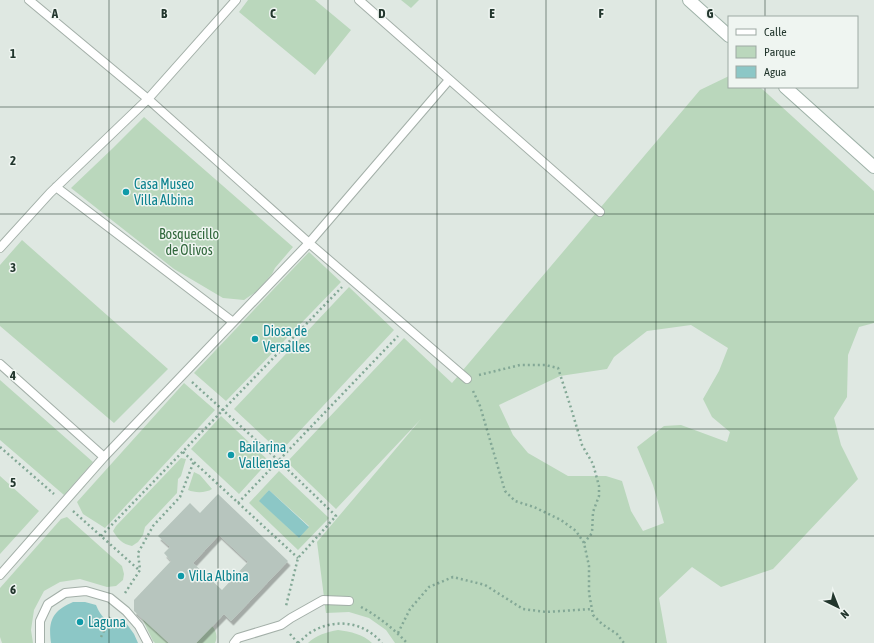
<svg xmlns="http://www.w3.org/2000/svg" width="874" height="643" font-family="'Asap Condensed',sans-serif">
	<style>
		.green { fill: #bad7bc; fill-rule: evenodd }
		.water { fill: #8cc7c6 }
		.building { fill: #b7c5be; fill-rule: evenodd; filter: url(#shadow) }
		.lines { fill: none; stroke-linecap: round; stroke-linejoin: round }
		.service-casing { stroke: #a3afa8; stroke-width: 10 }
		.secondary-casing { stroke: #9fb2a8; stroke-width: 14 }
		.path { stroke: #83a896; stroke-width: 2.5; stroke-dasharray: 2 3; stroke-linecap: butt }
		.service { stroke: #fff; stroke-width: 8 }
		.secondary { stroke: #fff; stroke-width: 12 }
		.grid { fill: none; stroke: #22362d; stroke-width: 1; stroke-opacity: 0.55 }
		.culture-dot { fill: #0f9aa8; stroke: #eff5f1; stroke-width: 1.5 }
		.labels { text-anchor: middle; stroke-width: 3; stroke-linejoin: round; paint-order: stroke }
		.culture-label { font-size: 14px; fill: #0d838f; stroke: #eff5f1; text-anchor: start }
		.park-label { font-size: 14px; fill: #31683c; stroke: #eff5f1 }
		.grid-label { font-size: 13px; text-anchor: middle; font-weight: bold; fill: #22362d; stroke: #eff5f1; stroke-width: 3; stroke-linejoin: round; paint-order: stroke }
	</style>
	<defs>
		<filter id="shadow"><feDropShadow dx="2.5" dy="4.5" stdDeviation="0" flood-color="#0004"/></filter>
	</defs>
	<rect width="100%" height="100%" fill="#dfe8e2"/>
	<path class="green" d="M248 0H315L351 30 315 75 239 12Z
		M401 0H419L411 8Z
		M729 76V87H760L874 191V323L859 327 848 355 847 397 834 418 841 445 858 479 773 569 721 587 692 567 659 598 667 643H395L386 630 369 618 349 612 326 613 317 542 421 419 336 509 287 462 404 338 452 383 700 90ZM691 325 728 348 719 371 703 399 712 417 730 432 727 442 681 425 664 426 637 447 653 485 664 523 643 531 631 511 622 481 606 476H568L528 453 513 435 499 405 560 376 607 369 614 357 647 331Z
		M144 117 293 247 275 268 272 274 257 291 244 300 223 298 174 269 71 188 113 148Z
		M22 240 168 369 114 423 0 326V265Z
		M309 252 341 282 226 401 194 373Z
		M349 287 394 330 280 452 234 409Z
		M0 380 93 462 64 495 0 440Z
		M184 383 215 410 105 528 83 514 77 502Z
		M221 416 269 461 239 494 191 449Z
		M181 458 186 459 181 476 178 479 177 493 145 527 143 535 138 542 132 546C122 544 118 539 113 531L116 526Z
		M279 471 329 518 298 550 249 503ZM269 490 309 526 299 538 260 501Z
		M194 472 200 475 212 489C206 493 195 493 188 490Z
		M0 476 39 511 0 554Z
		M67 517 122 566 124 574 123 580 116 586 107 587 80 579 60 582 44 591 34 610 31 630 33 643H2L0 637V588L61 519Z
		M142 618 169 643H155L153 641Z
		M212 626C216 630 218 637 215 643H196Z
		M338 630C351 632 363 634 372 643H308C316 635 327 632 338 630Z"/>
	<path class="water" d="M269 490 309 527 299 538 259 501Z
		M73 602H85L96 605C102 620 110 625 126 623L134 634 138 643H51C48 621 52 611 73 602Z"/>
	<path class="building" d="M218 494 288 561 231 621 224 614 196 643H169L134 611V600L171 561 164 553 170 547 158 536 190 503 200 513ZM219 535 248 562 222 590 193 563Z"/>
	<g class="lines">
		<defs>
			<path id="service" d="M29 0 148 99 309 243 467 379
				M359 0 600 212
				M56 187 233 322
				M0 248 50 193 148 99 236 0
				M0 364 104 457
				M0 575 104 457 309 243 449 80
				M40 643V621L48 604 65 593 86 591 110 598 126 611 139 626 148 643
				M234 643 238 638 281 625 291 618 323 600 349 601"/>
			<path id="secondary" d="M689 0 729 36
				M785 87 874 167"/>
		</defs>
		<use href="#service" class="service-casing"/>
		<use href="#secondary" class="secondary-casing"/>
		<path class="path" d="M479 375 520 365H545L558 368 571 408 582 445 593 464 599 486V496L593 512 592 533 584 543
			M192 382 279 461 336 516 298 558 286 606
			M473 391 480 406 505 491 515 501 534 507 561 520 576 531 584 543 589 566V593L593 615 602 624 617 634 624 643
			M0 447 54 494
			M183 452 298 558
			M238 503 398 336
			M73 511 139 570
			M101 536 342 287
			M125 593 140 570 138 553 153 526 180 497 194 461
			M361 607C378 616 394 629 407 643
			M398 633 410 609 429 587 453 577 485 585 523 609 546 612 592 609
			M290 634 298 643
			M101 637 111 616
			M298 643C303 639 307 634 313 631 337 618 364 622 382 643"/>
		<use href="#service" class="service"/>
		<use href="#secondary" class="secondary"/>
	</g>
	<path class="grid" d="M109 0V643M218 0V643M328 0V643M437 0V643M546 0V643M656 0V643M765 0V17M765 87V643M0 107H874M0 214H874M0 322H874M0 429H874M0 536H874"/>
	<g class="culture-dot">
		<circle cx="126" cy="192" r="4"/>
		<circle cx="255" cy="339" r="4"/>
		<circle cx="231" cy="455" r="4"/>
		<circle cx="181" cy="576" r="4"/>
		<circle cx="80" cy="622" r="4"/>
	</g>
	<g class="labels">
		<g class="culture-label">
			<text x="134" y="189">Casa Museo<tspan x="134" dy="16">Villa Albina</tspan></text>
			<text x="263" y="336">Diosa de<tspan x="263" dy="16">Versalles</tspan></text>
			<text x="239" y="452">Bailarina<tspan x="239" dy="16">Vallenesa</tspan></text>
			<text x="189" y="581">Villa Albina</text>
			<text x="88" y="627">Laguna</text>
		</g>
		<g class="park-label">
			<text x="189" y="239">Bosquecillo<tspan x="189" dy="16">de Olivos</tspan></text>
		</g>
	</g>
	<g class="grid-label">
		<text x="55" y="18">A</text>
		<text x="164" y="18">B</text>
		<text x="273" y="18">C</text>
		<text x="382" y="18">D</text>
		<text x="492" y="18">E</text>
		<text x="601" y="18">F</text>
		<text x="710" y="18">G</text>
		<text x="13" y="58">1</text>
		<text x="13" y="165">2</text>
		<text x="13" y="272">3</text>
		<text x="13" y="380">4</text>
		<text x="13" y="487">5</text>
		<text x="13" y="594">6</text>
	</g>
	<rect x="728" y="16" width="130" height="72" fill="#eff5f1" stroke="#9da9a3"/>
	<rect x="736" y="29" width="20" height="6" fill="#ffffff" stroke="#9da9a3"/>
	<text x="764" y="36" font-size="12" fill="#22362d">Calle</text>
	<rect x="736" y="46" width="20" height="12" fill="#bad7bc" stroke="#9da9a3"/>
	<text x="764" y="56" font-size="12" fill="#22362d">Parque</text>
	<rect x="736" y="66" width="20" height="12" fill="#8cc7c6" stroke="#9da9a3"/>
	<text x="764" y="76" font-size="12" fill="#22362d">Agua</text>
	<g transform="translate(838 607) rotate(137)" stroke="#eff5f1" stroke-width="3" paint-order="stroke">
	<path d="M0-3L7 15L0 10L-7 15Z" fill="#22362d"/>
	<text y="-6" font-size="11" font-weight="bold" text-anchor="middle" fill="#22362d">N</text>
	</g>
</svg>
